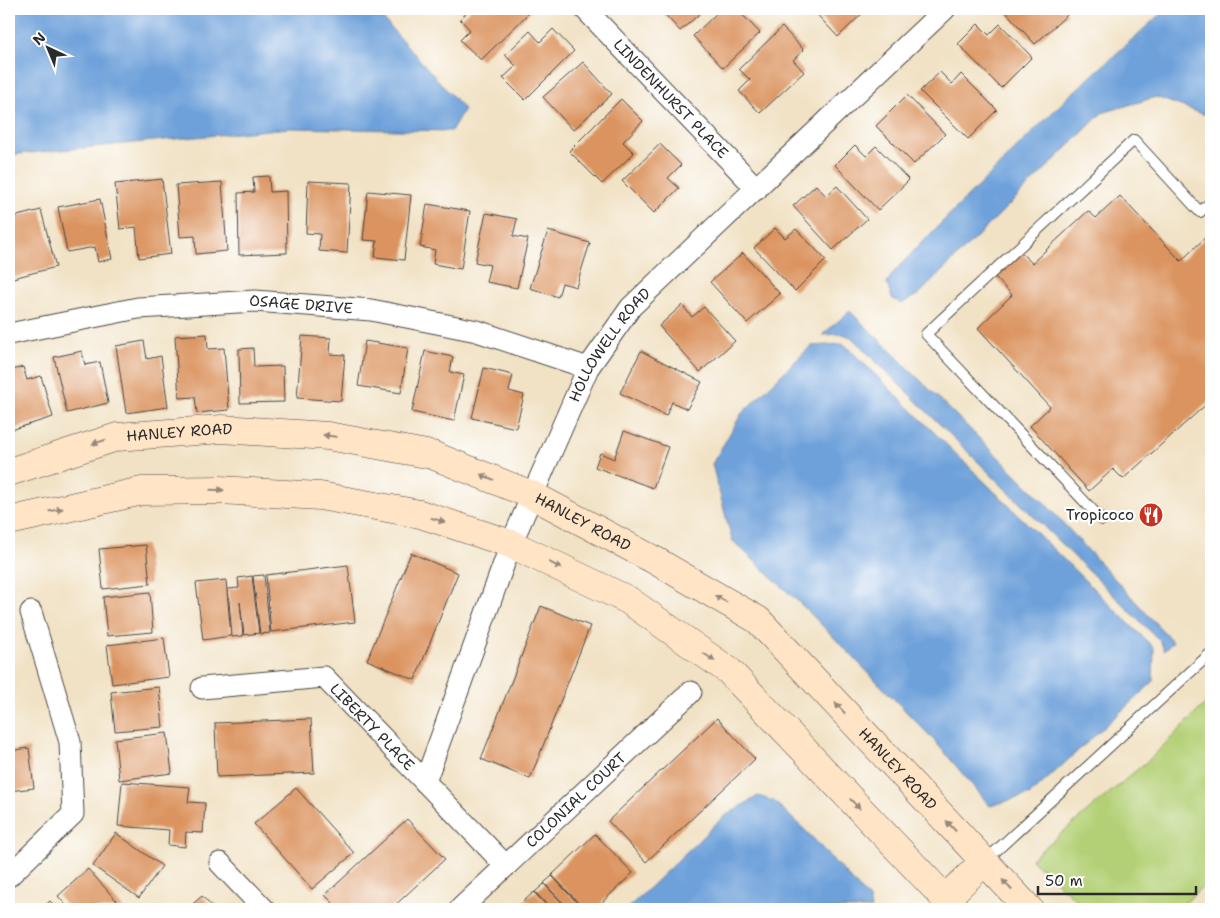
<svg xmlns="http://www.w3.org/2000/svg" width="1220" height="918" font-family="'Shantell Sans',sans-serif">
	<style>
		.green { fill: #b4d076; stroke: #707e50 }
		.water { fill: #6ea1da; stroke: #4c6682 }
		.building { fill: #db9460 }
		.lines { fill: none; stroke-linecap: round; stroke-linejoin: round }
		.service-casing { stroke: #494642; stroke-width: 12 }
		.minor-casing { stroke: #494642; stroke-width: 23 }
		.secondary-casing { stroke: #494642; stroke-width: 29 }
		.service { stroke: #fff; stroke-width: 10 }
		.minor { stroke: #fff; stroke-width: 21 }
		.secondary { stroke: #ffe4c6; stroke-width: 28 }
		.oneway { fill: #958878 }
		.labels { text-anchor: middle; stroke-width: 4.5; stroke-linejoin: round; paint-order: stroke }
		.street-label { font-size: 15px; fill: #2b2b2b; stroke: #fff }
		.poi-label { font-size: 15px; fill: #2b2b2b; stroke: #fff; text-anchor: end }
	</style>
	<rect width="100%" height="100%" fill="#fff"/>
	<filter id="ink" filterUnits="userSpaceOnUse"><feTurbulence type="fractalNoise" baseFrequency=".02" numOctaves="2"/><feDisplacementMap in="SourceGraphic" scale="10" xChannelSelector="R" yChannelSelector="G"/><feConvolveMatrix kernelMatrix="1 2 1 2 8 2 1 2 1" color-interpolation-filters="sRGB"/></filter>
	<filter id="wash" filterUnits="userSpaceOnUse"><feTurbulence type="fractalNoise" baseFrequency=".0096" numOctaves="4" result="noise"/><feDisplacementMap in="SourceGraphic" scale="20" xChannelSelector="R" yChannelSelector="G"/><feGaussianBlur stdDeviation="1.12" result="paint"/><feColorMatrix in="noise" values="0 0 0 0 0 0 0 0 0 0 0 0 0 0 0 0 0 1.4 0 .05"/><feComposite in="paint" operator="in"/></filter>
	<g filter="url(#wash)">
		<rect width="100%" height="100%" fill="#f1e2c5"/>
		<path class="green" d="M1211 698V879L1178 909H1086L1031 859 1151 758Z"/>
		<path class="water" d="M9 9H374L464 109 451 131 289 128 9 155Z
			M1166 9H1211V117L1156 97 1102 113 919 294 901 304 892 298 887 284 892 274 924 240 1068 97Z
			M850 311 1040 498 1173 642 1164 651 1161 642 851 337 843 334 822 335Z
			M844 344 1154 648 1153 682 1031 794 990 806 933 739 807 610 732 540 712 464 742 413 811 346Z
			M758 796 774 801 810 835 869 899 871 909H627L722 818Z"/>
		<g id="blocks">
			<path class="building" d="M471 9H530L532 10 481 60 460 40 470 30 460 19Z
				M660 9H705L680 31Z
				M721 9H737L760 33 723 68 693 36Z
				M812 9H867L838 37Z
				M1003 9H1063L1068 14 1035 44Z
				M978 24 989 35 1000 24 1032 57 1001 88 958 44Z
				M782 27 804 50 793 60 804 72 760 113 739 91 750 80 739 69Z
				M553 29 574 51 525 100 503 78 516 66 505 55 530 31 540 42Z
				M583 62 612 94 573 130 543 97Z
				M940 72 952 84 961 74 997 110 968 139 920 91Z
				M907 95 945 134 914 164 876 126Z
				M621 99 643 121 623 142 634 153 602 184 569 151Z
				M660 144 681 165 668 178 679 188 654 213 622 181Z
				M855 145 866 156 876 146 909 180 878 210 835 165Z
				M269 176 270 192 286 191 287 253 239 255 238 193 254 192 253 177Z
				M162 179 171 254 139 258 136 227 120 229 115 184Z
				M308 181 351 183 347 253 319 251 320 234 306 233Z
				M222 182 227 251 196 254 195 236 180 237 176 185Z
				M816 185 826 196 837 186 867 219 833 250 793 206Z
				M368 191 411 195 404 260 375 257 377 241 363 240Z
				M1120 196 1181 261 1211 232V400L1123 479 1113 469 1089 491 1030 426 1050 407 978 328 1012 295 995 277 1021 253 1032 263 1088 211 1096 218Z
				M100 199 112 259 98 262 95 247 67 252 58 207Z
				M427 204 470 211 461 269 433 264 435 250 420 247Z
				M41 210 56 267 13 278 9 259V218Z
				M486 213 517 219 513 236 528 239 517 288 486 282 490 265 475 262Z
				M775 228 785 238 796 229 826 260 795 291 754 248Z
				M548 231 590 243 576 287 562 283 558 297 530 288Z
				M743 253 780 294 747 323 710 282Z
				M682 305 692 317 704 307 735 341 700 372 659 326Z
				M207 334 208 349 224 348 229 410 197 413 195 397 179 398 175 336Z
				M302 336 331 338 330 354 345 355 341 401 297 398Z
				M144 341 147 359 161 356 168 407 126 413 116 346Z
				M365 341 408 348 401 393 358 386Z
				M253 348 254 367 283 366 284 402 240 403 239 349Z
				M82 351 85 365 100 362 108 403 67 413 54 357Z
				M425 351 453 357 450 372 464 375 454 421 412 412Z
				M641 351 702 382 687 409 672 402 666 416 620 393Z
				M23 367 27 380 41 376 53 417 11 430 9 422V371Z
				M484 368 513 375 509 391 524 395 516 428 472 418Z
				M624 431 668 447 653 488 595 467 600 453 614 459Z
				M146 545 150 584 103 589 99 549Z
				M411 553 458 573 415 680 367 660Z
				M348 565 355 622 271 632 266 575Z
				M264 575 270 633 260 634 253 576Z
				M252 576 259 633 244 635 240 602 243 636 232 637 228 589 239 588 238 578Z
				M226 580 231 636 203 640 196 583Z
				M150 592 153 632 107 636 103 597Z
				M541 606 590 626 530 779 481 759Z
				M164 638 169 677 112 684 107 645Z
				M159 687 163 727 115 731 111 692Z
				M717 718 755 759 646 862 608 821Z
				M311 719 314 773 217 777 215 723Z
				M167 733 172 773 119 780 115 739Z
				M29 748 34 788 9 791V751Z
				M122 782 190 787 188 802 205 803 203 833 186 832 185 847 168 845 169 830 118 826Z
				M296 788 354 853 312 889 254 824Z
				M407 819 445 859 391 909H339L325 895Z
				M116 833 162 866 139 898 93 866Z
				M595 834 633 873 595 909H584L552 875Z
				M88 869 124 909H69L58 896Z
				M552 876 583 909H569L544 883Z
				M544 884 568 909H551L535 892Z
				M534 892 550 909H516L524 901Z
				M202 896 214 909H187Z
				M50 901 58 909H41Z"/>
		</g>
	</g>
	<g filter="url(#ink)">
		<use href="#blocks" fill-opacity="0" stroke="#494642" stroke-width="1"/>
		<g class="lines">
			<defs>
				<path id="service" d="M1102 520 926 334 1134 140 1200 212 1211 202
					M985 861 1211 653"/>
				<g id="minor">
					<path id="s1" d="M585 9 757 189"/>
					<path id="s2" d="M9 334 138 308 255 301 371 310 477 331 588 368"/>
					<path id="s3" d="M202 688 324 677 506 866"/>
					<path id="s4" d="M425 782 511 544 588 368 631 307 945 9"/>
					<path d="M220 863 264 909"/>
					<path d="M9 876 73 814 70 742 31 612"/>
					<path id="s5" d="M460 909 691 692"/>
				</g>
				<g id="secondary">
					<path id="s6" d="M9 472 117 437 222 429 328 436 432 455 532 495 656 561 758 620 1029 909"/>
					<path d="M9 521 142 491 220 490 320 496 420 514 511 544 628 600 729 671 955 909"/>
					<path d="M945 899 984 862"/>
				</g>
			</defs>
			<use href="#service" class="service-casing"/>
			<use href="#minor" class="minor-casing"/>
			<use href="#secondary" class="secondary-casing"/>
			<use href="#service" class="service"/>
			<use href="#minor" class="minor"/>
			<use href="#secondary" class="secondary"/>
		</g>
		<defs><path id="oneway-solid" d="M-6-.8H1V-3.2L6.5 0L1 3.2V.8H-6Z" transform="scale(1.25)"/></defs>
		<g class="oneway">
			<use href="#oneway-solid" transform="translate(330 436) rotate(-172)"/>
			<use href="#oneway-solid" transform="translate(99 442) rotate(162)"/>
			<use href="#oneway-solid" transform="translate(487 477) rotate(-158)"/>
			<use href="#oneway-solid" transform="translate(217 490) rotate(1)"/>
			<use href="#oneway-solid" transform="translate(56 510) rotate(-12)"/>
			<use href="#oneway-solid" transform="translate(438 520) rotate(18)"/>
			<use href="#oneway-solid" transform="translate(555 565) rotate(26)"/>
			<use href="#oneway-solid" transform="translate(721 599) rotate(-150)"/>
			<use href="#oneway-solid" transform="translate(709 657) rotate(35)"/>
			<use href="#oneway-solid" transform="translate(840 708) rotate(-133)"/>
			<use href="#oneway-solid" transform="translate(855 804) rotate(46)"/>
			<use href="#oneway-solid" transform="translate(951 826) rotate(-133)"/>
			<use href="#oneway-solid" transform="translate(1007 885) rotate(-133)"/>
		</g>
	</g>
	<defs>
		<symbol id="restaurant-disc" viewBox="-11 -11 22 22"><circle r="9.5" fill="#c8321e" stroke="#fff"/><path d="M-5-6h1v4h1v-4h1v4h1v-4h1v5L-1.5 .5V6h-2V.5L-5-1ZM5-6V6H3V1.5H1.5Q1.5-4 5-6Z" fill="#fff"/></symbol>
	</defs>
	<g fill-rule="evenodd">
		<use href="#restaurant-disc" x="1137" y="501" width="28" height="28"/>
	</g>
	<g class="labels">
		<g class="street-label">
			<text dy="5" stroke="none"><textPath href="#s1" startOffset="124">LINDENHURST PLACE</textPath></text>
			<text dy="5" stroke="none"><textPath href="#s2" startOffset="295">OSAGE DRIVE</textPath></text>
			<text dy="5" stroke="none"><textPath href="#s4" startOffset="476">HOLLOWELL ROAD</textPath></text>
			<text dy="5" stroke="none"><textPath href="#s6" startOffset="176">HANLEY ROAD</textPath></text>
			<text dy="5" stroke="none"><textPath href="#s6" startOffset="596">HANLEY ROAD</textPath></text>
			<text dy="5" stroke="none"><textPath href="#s3" startOffset="192">LIBERTY PLACE</textPath></text>
			<text dy="5" stroke="none"><textPath href="#s6" startOffset="1001">HANLEY ROAD</textPath></text>
			<text dy="5" stroke="none"><textPath href="#s5" startOffset="159">COLONIAL COURT</textPath></text>
		</g>
		<g class="poi-label">
			<text x="1134" y="520">Tropicoco</text>
		</g>
	</g>
	<rect width="1220" height="918" fill="none" stroke="#fff" stroke-width="30"/>
	<g transform="translate(48 48) rotate(316)" stroke="#ffffff" stroke-width="4" paint-order="stroke">
	<path d="M0-4L9 19L0 12L-9 19Z" fill="#2b2b2b"/>
	<text y="-8" font-size="14" font-weight="bold" text-anchor="middle" fill="#2b2b2b">N</text>
	</g>
	<path d="M1038 886v8h158v-8" fill="none" stroke="#2b2b2b" stroke-width="2.5"/>
	<text x="1045" y="886" font-size="15" fill="#2b2b2b" stroke="#ffffff" stroke-width="4" paint-order="stroke">50 m</text>
</svg>
